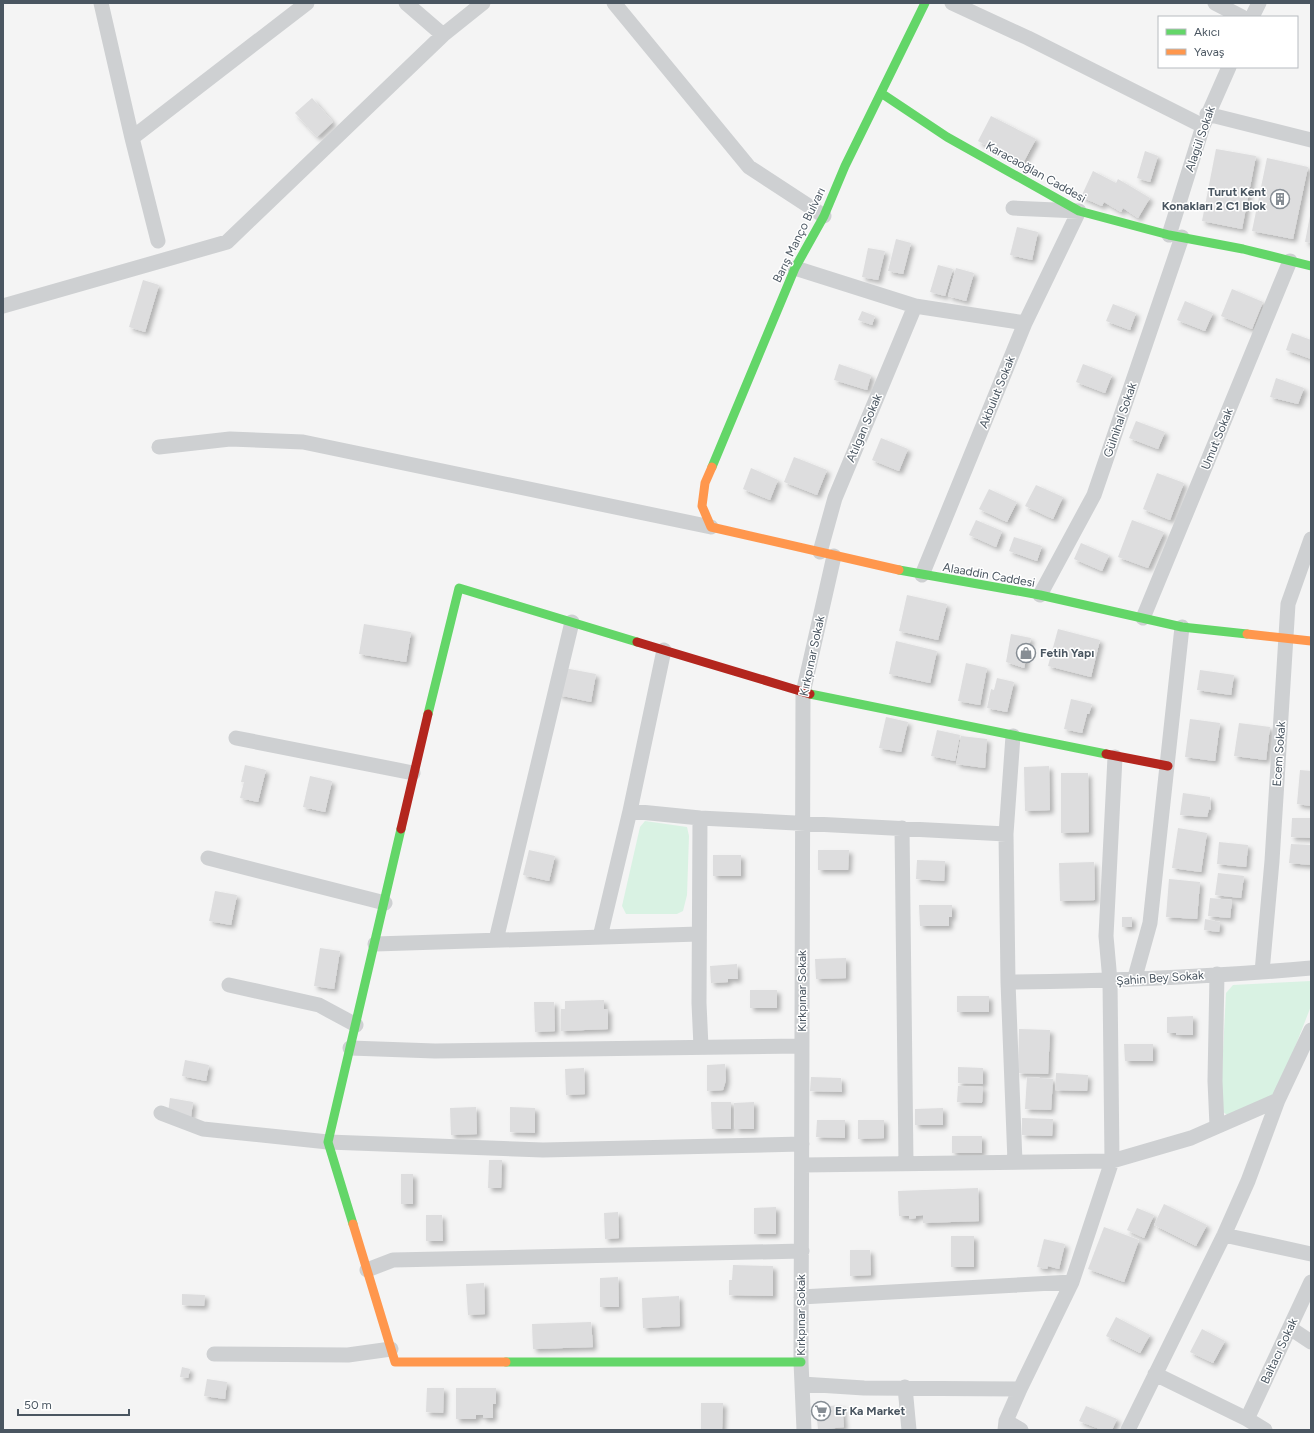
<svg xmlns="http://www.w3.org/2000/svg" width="1314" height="1433" font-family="Figtree,sans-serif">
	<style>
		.green { fill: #d9f2e3 }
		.building { fill: #ddddde; filter: url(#shadow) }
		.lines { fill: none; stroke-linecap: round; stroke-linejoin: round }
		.street { stroke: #ced0d2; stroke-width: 15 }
		.fast { stroke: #63d668; stroke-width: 9 }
		.slow { stroke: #ff974d; stroke-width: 9 }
		.jam { stroke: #b3261e; stroke-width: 9 }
		.labels { text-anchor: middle; stroke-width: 3; stroke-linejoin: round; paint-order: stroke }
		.street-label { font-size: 12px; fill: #4a5661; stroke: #fff }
		.poi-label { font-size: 12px; font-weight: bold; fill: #4a5661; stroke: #fff; text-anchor: start }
	</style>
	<defs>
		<filter id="shadow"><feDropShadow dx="3.5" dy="3.5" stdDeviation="2" flood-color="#0004"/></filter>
	</defs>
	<rect width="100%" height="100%" fill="#f4f4f4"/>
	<path class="green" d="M645 821 687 827 689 836 687 895 683 911 677 914H626L622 906 640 827Z
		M1311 981V1006L1276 1096 1229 1116 1220 1110 1226 993 1233 985Z"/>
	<path class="building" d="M312 98 333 122 317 137 295 113Z
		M991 116 1036 139 1022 165 978 141Z
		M1216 149 1256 156 1242 229 1202 221Z
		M1145 151 1158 156 1150 182 1137 178Z
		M1267 158 1308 167 1293 239 1252 231Z
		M1093 171 1116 183 1118 179 1150 198 1138 218 1123 208 1121 212 1104 202 1102 206 1081 197Z
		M1310 216H1311V243L1305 242Z
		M1017 227 1038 232 1032 260 1010 255Z
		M896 239 911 243 903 274 888 271Z
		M868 248 885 251 878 280 862 277Z
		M938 265 953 269 945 296 930 292Z
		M956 268 974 273 966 301 948 296Z
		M143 280 159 285 145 332 129 327Z
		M1232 289 1263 302 1252 329 1221 316Z
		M1185 301 1213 313 1205 331 1177 320Z
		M1113 304 1136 313 1130 330 1106 321Z
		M862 311 875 316 872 325 858 320Z
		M1292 333 1311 340V359L1286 350Z
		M839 364 871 375 867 390 834 380Z
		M1083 364 1112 375 1105 393 1076 382Z
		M1276 378 1304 388 1298 404 1270 397Z
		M1136 421 1165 432 1158 449 1129 438Z
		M881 438 908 449 899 471 872 460Z
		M794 457 827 470 817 495 784 482Z
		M751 468 778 480 770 500 743 489Z
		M1157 473 1184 483 1170 520 1143 509Z
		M1036 485 1063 497 1053 519 1025 506Z
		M989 489 1017 502 1007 522 979 509Z
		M976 520 1002 531 996 547 969 535Z
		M1132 520 1164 532 1148 568 1118 557Z
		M1014 537 1042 546 1037 561 1009 551Z
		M1081 543 1109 555 1102 571 1074 559Z
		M907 595 947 604 938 640 899 631Z
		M364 624 411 632 406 662 359 654Z
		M1058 629 1100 640 1091 677 1048 666Z
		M1011 634 1031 638 1024 668 1006 662Z
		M896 641 937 651 930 683 889 674Z
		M966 663 987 668 980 705 958 701Z
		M564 668 596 674 591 702 558 695Z
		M1200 670 1234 675 1231 695 1197 690Z
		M997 678 1014 682 1007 712 987 708 991 689 994 690Z
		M1071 699 1092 704 1089 714H1087L1082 733 1064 729Z
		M886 717 908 722 901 752 879 748Z
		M1190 719 1220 723 1215 761 1185 757Z
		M1239 723 1270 727 1266 760 1234 756Z
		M937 730 960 735 955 761 931 756Z
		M961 736 987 739 985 768 956 764Z
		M245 765 266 770 258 802 240 798 244 782H241Z
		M1049 766 1050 810 1025 811 1024 767Z
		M1300 770 1311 771V806L1297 804Z
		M1061 773H1088L1089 832 1061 833Z
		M310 776 332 781 325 812 303 807Z
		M1183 793 1210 797 1211 810 1209 809 1207 817 1180 815Z
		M1292 818H1311V838L1291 837Z
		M1178 828 1207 833 1201 872 1172 868Z
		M1219 842 1248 845 1246 867 1217 864Z
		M1291 844 1311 845V865L1289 863Z
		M529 850 555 856 549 881 523 875Z
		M818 850H849L848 870H818Z
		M713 855H741V876H713Z
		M917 860 945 861 944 881 916 879Z
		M1094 862 1095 900 1060 901 1059 863Z
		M1218 873 1244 876 1241 898 1215 895Z
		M1169 879 1200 882 1197 919 1166 917Z
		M215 891 237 895 231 925 209 921Z
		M1210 898 1232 900 1230 918 1208 916Z
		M919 905H952V917H949V926H920Z
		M1122 917H1132V927H1122Z
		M1205 919 1220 922 1219 932 1204 930Z
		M320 948 340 951 334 989 314 986Z
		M846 958V978L816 979 815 959Z
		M737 964 738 979H728V982L711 983 710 966Z
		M750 990H777V1008H750Z
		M957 996H989V1012H957Z
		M604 1000V1009H608V1029L561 1031V1009H565V1001Z
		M534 1002H554L555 1031 535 1032Z
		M1193 1016V1035H1176V1033H1167V1017Z
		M1019 1029 1050 1030 1048 1074 1018 1073Z
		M1124 1044H1153V1061H1125Z
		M185 1060 209 1065 206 1081 182 1076Z
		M725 1064 726 1080 723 1090 707 1091V1065Z
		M958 1067 983 1068V1084L958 1083Z
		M584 1068 585 1094 566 1095 565 1069Z
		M1056 1073 1088 1075 1087 1091 1055 1090Z
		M811 1077 841 1078 842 1092 810 1091Z
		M1027 1077 1053 1079 1051 1110 1025 1109Z
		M958 1086 983 1087 982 1103 957 1102Z
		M170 1098 193 1102 191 1117 168 1113Z
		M711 1102H731V1129H712Z
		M754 1102V1129H735L734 1103Z
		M476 1107 477 1134 451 1135 450 1108Z
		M510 1107 535 1108V1133L510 1132Z
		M943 1108V1125H915V1109Z
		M1022 1118 1053 1119 1052 1136 1022 1135Z
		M817 1120H845V1138L816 1137Z
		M858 1120H884V1138L858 1139Z
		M952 1136H982V1153H952Z
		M489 1160H502L501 1188H488Z
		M401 1174H413V1204H401Z
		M978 1188 979 1221 923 1223V1215L916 1216V1218L909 1219V1216H899L898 1191Z
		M1164 1204 1207 1225 1196 1246 1154 1225Z
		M776 1207V1234H754V1208Z
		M1137 1208 1154 1215 1144 1238 1127 1230Z
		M618 1212 619 1238 605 1239 604 1213Z
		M426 1215H442L443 1241H426Z
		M1104 1227 1139 1240 1124 1282 1088 1269Z
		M951 1236H974V1267H951Z
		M1044 1239 1065 1244 1059 1269 1048 1266 1047 1269 1037 1267Z
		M850 1250H870L871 1275 850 1276Z
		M733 1265 773 1266V1296L729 1295V1280H732Z
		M618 1277 619 1307H600V1278Z
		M484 1283 485 1314 468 1315 466 1284Z
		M182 1294 205 1295 204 1306 182 1305Z
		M679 1296 680 1326 643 1328 642 1298Z
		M1116 1317 1150 1335 1140 1353 1106 1336Z
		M591 1322 593 1347 533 1349 532 1324Z
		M1202 1329 1225 1341 1213 1363 1190 1352Z
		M182 1367 190 1369 188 1378 180 1377Z
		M207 1379 227 1382 225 1399 204 1396Z
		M427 1388H444L443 1413 426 1412Z
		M456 1388H496V1404H493V1418H483V1415H476V1419H456Z
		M701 1403H723L722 1430H701Z
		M842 1405 844 1427 818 1430 816 1407Z
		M1086 1406 1117 1419 1112 1430H1102L1079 1421Z"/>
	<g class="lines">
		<path class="street" d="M101 3 132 138 158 241
			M406 3 443 35
			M614 3 749 167 824 216
			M952 3 1028 38 1203 126
			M1215 3 1242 17
			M1252 17 1259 3
			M1207 114 1311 140
			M132 138 307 3
			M1169 235 1203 126 1229 67
			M795 268 915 306 1025 323
			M3 306 227 242 443 35 483 3
			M159 447 230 439 303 442 711 527
			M820 552 835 498 915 306
			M922 575 1025 323 1079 211 1013 208
			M1040 595 1094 495 1182 237
			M1143 618 1290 261
			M1013 736 1006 834 1008 982 1015 1162
			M236 738 413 773
			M630 811 700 818 1006 834
			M700 818 699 1003 701 1047
			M902 828 906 1163
			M208 858 385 903
			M600 937 630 811 664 650
			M496 940 572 622
			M375 944 699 934
			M1262 972 1272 861 1288 604 1311 539
			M1135 977 1150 923 1182 627
			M1008 982C1109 981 1210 977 1311 968
			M229 985 319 1005 356 1025
			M350 1048 435 1051 802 1046
			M161 1113 203 1129 328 1142 543 1150 802 1144
			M1217 1126 1215 1081 1217 974
			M803 1165 1112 1161 1191 1138 1278 1100
			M1224 1235 1311 1254
			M367 1270 393 1260 802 1251
			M801 1297 1072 1282
			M1290 1328 1311 1342
			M214 1354 348 1355 391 1349
			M1155 1374 1247 1419 1265 1430
			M802 1384 864 1388 1020 1389
			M905 1387 909 1430
			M1247 1419 1311 1282
			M1006 1421 1021 1430
			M804 1430 801 1362 803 693 834 556
			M1005 1430 1006 1421 1020 1389 1072 1282 1112 1161 1110 981 1106 936 1115 757
			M1128 1430 1224 1235 1248 1181 1278 1100 1311 1030"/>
		<path class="fast" d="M881 93 947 137 1079 211 1169 235 1243 249 1311 266
			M712 467 795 268 824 216 845 166 925 3
			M899 570 1040 595 1182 627 1247 634
			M810 694 1106 754
			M428 714 459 588 637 642
			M353 1224 328 1142 401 829
			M506 1362H801"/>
		<path class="slow" d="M712 467 705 483 702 506 711 527 899 570
			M1247 634 1311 641
			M353 1224 395 1362H506"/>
		<path class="jam" d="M637 642 810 694
			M1106 754 1168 766
			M401 829 428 714"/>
	</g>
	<defs>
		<symbol id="building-ring" viewBox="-11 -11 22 22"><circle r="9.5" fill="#fff" stroke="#868d94" stroke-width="1.5"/><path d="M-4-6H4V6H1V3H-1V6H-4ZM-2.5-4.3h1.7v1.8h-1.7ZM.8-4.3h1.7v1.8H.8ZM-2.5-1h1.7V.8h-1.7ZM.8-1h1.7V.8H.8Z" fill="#868d94"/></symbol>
		<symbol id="shop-ring" viewBox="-11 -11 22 22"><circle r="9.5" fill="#fff" stroke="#868d94" stroke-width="1.5"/><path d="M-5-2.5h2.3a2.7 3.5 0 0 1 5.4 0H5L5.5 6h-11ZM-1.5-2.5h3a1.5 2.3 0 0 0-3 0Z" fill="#868d94"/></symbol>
		<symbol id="supermarket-ring" viewBox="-11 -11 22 22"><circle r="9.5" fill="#fff" stroke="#868d94" stroke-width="1.5"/><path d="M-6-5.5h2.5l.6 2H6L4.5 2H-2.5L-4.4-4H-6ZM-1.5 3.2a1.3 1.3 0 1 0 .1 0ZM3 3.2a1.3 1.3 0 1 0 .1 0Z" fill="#868d94"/></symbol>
	</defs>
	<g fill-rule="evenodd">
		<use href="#building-ring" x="1269" y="188" width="22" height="22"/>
		<use href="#shop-ring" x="1015" y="642" width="22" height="22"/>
		<use href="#supermarket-ring" x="810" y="1400" width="22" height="22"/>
	</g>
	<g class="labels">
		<g class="street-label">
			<text transform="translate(1200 139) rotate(-71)" y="4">Alagül Sokak</text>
			<text transform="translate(1036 172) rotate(29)" y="4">Karacaoğlan Caddesi</text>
			<text transform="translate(799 235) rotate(-64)" y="4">Barış Manço Bulvarı</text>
			<text transform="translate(997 392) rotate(-68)" y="4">Akbulut Sokak</text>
			<text transform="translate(1120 420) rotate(-71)" y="4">Gülnihal Sokak</text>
			<text transform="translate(864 428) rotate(-67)" y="4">Atılgan Sokak</text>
			<text transform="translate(1217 439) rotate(-68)" y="4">Umut Sokak</text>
			<text transform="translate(989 575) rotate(10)" y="4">Alaaddin Caddesi</text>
			<text transform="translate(812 656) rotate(-78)" y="4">Kırkpınar Sokak</text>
			<text transform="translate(1279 754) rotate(-86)" y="4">Ecem Sokak</text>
			<text transform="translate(1160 978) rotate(-4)" y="4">Şahin Bey Sokak</text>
			<text transform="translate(802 991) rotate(-90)" y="4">Kırkpınar Sokak</text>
			<text transform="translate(801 1315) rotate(-90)" y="4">Kırkpınar Sokak</text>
			<text transform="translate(1279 1351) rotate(-65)" y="4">Baltacı Sokak</text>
		</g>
		<g class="poi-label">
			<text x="1266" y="196" text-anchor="end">Turut Kent<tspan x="1266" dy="14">Konakları 2 C1 Blok</tspan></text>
			<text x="1040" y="657">Fetih Yapı</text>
			<text x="835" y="1415">Er Ka Market</text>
		</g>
	</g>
	<rect width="1314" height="1433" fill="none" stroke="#4a5661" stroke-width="8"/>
	<rect x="1158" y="16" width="140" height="52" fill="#ffffff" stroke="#b7bbc0"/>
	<rect x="1166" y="29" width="20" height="6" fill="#63d668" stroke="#b7bbc0"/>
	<text x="1194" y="36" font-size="12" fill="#4a5661">Akıcı</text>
	<rect x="1166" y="49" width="20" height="6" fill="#ff974d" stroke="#b7bbc0"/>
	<text x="1194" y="56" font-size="12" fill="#4a5661">Yavaş</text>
	<path d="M18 1409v6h111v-6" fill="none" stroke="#4a5661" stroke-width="2"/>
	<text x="24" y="1409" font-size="12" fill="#4a5661" stroke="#ffffff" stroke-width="3" paint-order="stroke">50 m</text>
</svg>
